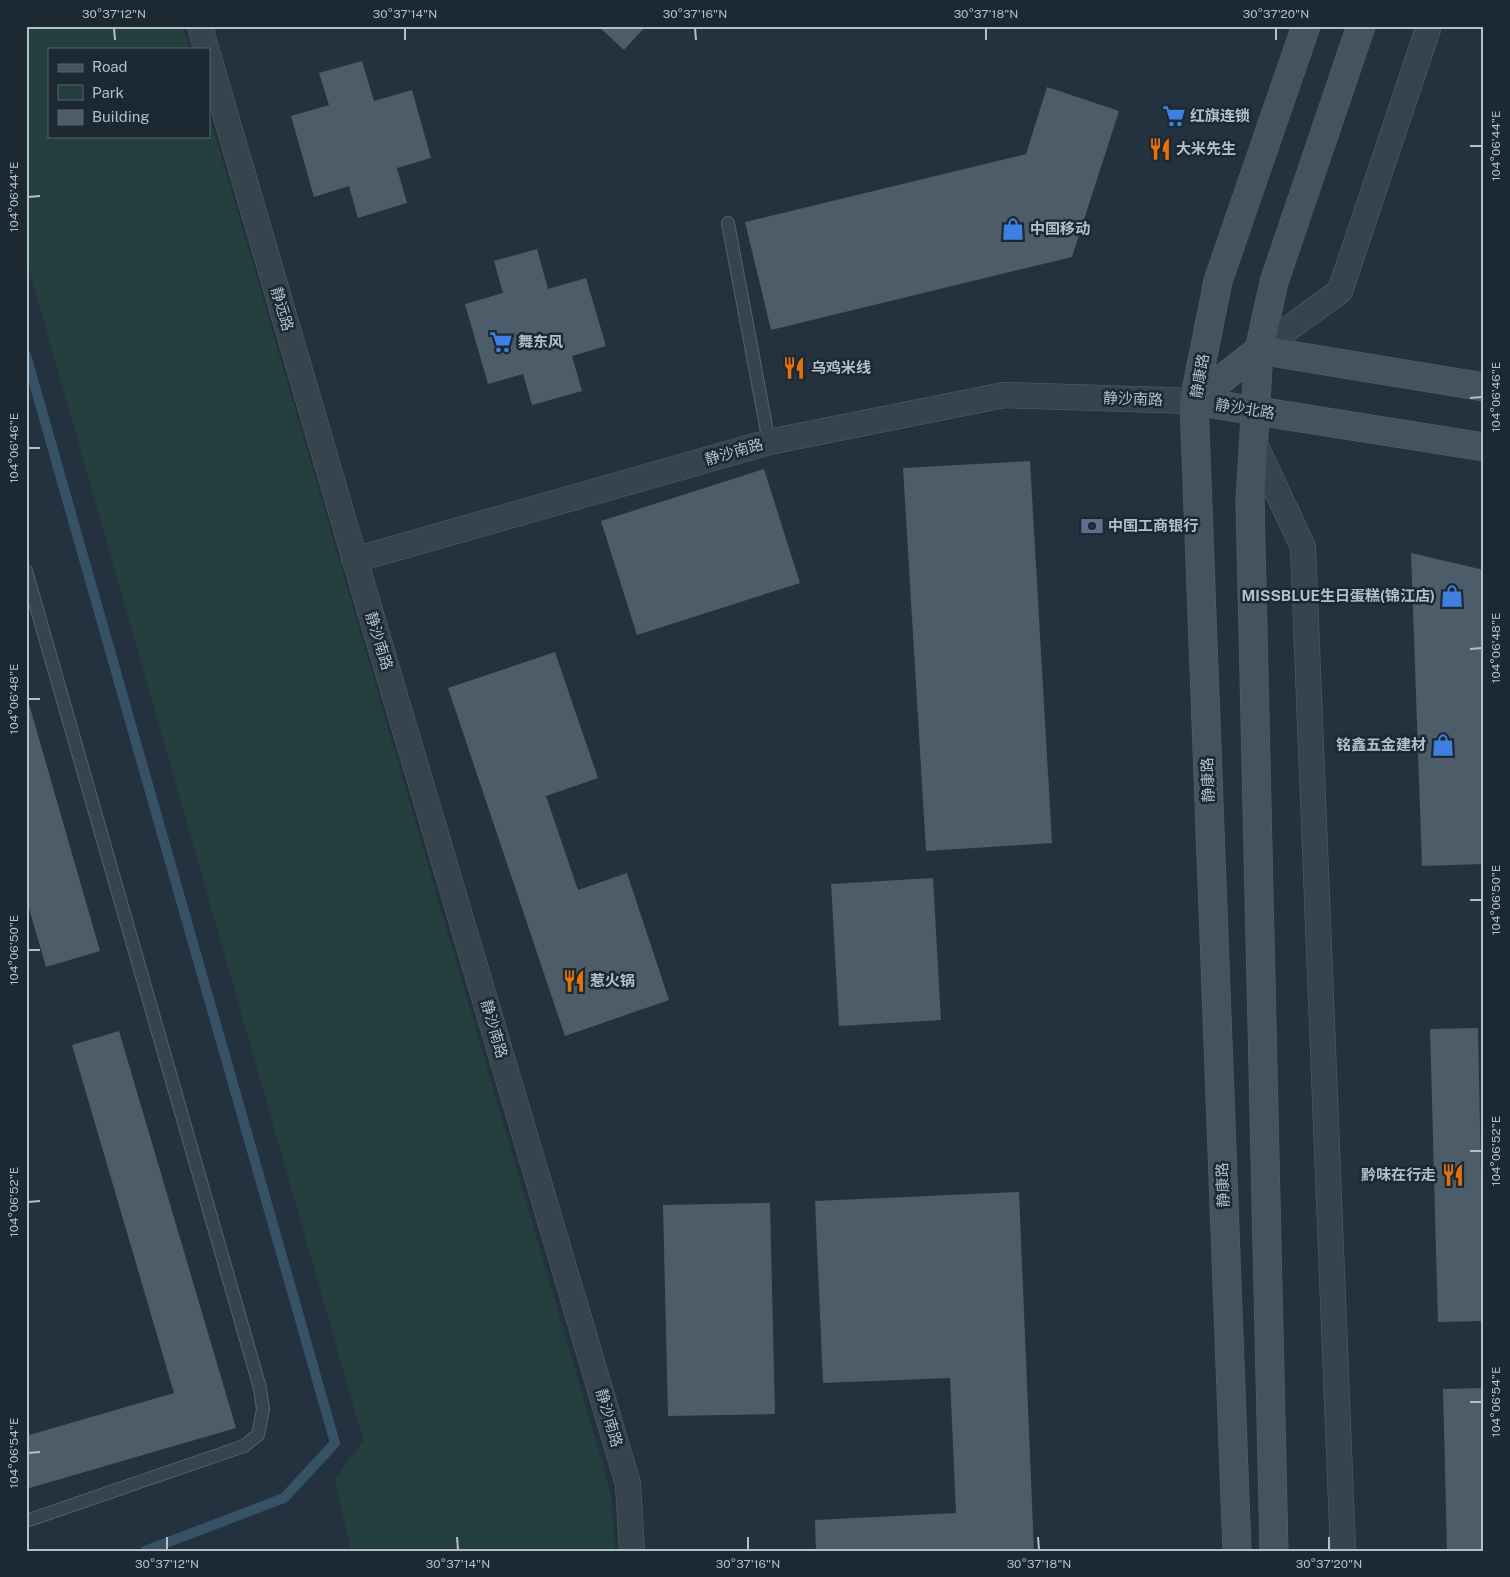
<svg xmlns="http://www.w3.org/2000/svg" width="1510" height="1577" font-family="'Public Sans','Noto Sans SC',sans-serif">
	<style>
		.green { fill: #253f3e }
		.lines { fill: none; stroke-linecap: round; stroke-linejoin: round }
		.stream { stroke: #375165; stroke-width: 10 }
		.building { fill: #4c5d69 }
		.lane-casing { stroke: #55626c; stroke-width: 14 }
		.street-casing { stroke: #55626c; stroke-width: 26 }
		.secondary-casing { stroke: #55626c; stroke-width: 29 }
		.lane { stroke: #37444e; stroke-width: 12 }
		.street { stroke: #37444e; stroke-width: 25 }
		.secondary { stroke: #455361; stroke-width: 28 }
		.ticks { fill: none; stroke: #b3bfc9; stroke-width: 2 }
		.labels { text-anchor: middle; stroke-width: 5; stroke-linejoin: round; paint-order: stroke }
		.poi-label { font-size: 15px; font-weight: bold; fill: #b3bfc9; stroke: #1c2933; text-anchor: start }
		.street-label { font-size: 15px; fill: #b3bfc9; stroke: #1c2933 }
		.neatline { fill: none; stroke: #b3bfc9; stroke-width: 2 }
		.ticks-label { font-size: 12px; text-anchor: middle; fill: #b3bfc9 }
	</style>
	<rect width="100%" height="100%" fill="#23323e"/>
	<path class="green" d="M26 26H183L190 49H49V136H209V114L611 1493 615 1551H351L335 1480 363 1440 26 259Z"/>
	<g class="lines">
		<path class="stream" d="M26 355 335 1443 284 1498 145 1551"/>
	</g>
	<path class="building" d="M598 26H646L624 50Z
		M362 61 374 101 412 90 431 158 397 168 407 203 358 218 349 186 314 197 291 116 329 105 319 73Z
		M1047 87 1119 111 1072 257 771 330 745 222 1026 154Z
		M537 249 548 289 586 278 606 346 572 356 582 391 532 405 523 374 488 384 465 304 503 293 494 261Z
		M1030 461 1052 843 926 851 903 468Z
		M764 469 800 583 637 635 601 521Z
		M1411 553 1484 570V864L1422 866Z
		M555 652 598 778 546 796 578 890 627 873 669 1000 565 1036 448 688Z
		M27 697 100 951 46 967 26 898Z
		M933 878 941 1020 839 1026 831 884Z
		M1478 1028 1484 1321 1438 1322 1430 1029Z
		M119 1031 236 1428 26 1489V1436L174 1393 72 1045Z
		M1019 1192 1034 1551H816L815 1520 956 1513 950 1378 823 1383 815 1201Z
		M770 1203 775 1414 668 1416 663 1205Z
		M1484 1388V1551H1447L1443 1389Z"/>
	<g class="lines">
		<defs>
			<path id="lane" d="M728 223 769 442
				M26 571 260 1388 263 1409 258 1435 244 1446 26 1521"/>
			<path id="street" d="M200 26 206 49
				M209 58 372 618 628 1484 632 1551
				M1259 350 1340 291 1429 26
				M1253 440 1303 547 1343 1551
				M354 560 769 442 1004 395 1194 401"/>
			<path id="secondary" d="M1194 401 1259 350 1484 387
				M1194 401 1484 447
				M1237 1551 1194 401 1218 281 1306 26
				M1274 1551 1250 500 1259 350 1274 282 1361 26"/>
		</defs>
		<use href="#lane" class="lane-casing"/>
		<use href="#street" class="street-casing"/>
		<use href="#secondary" class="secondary-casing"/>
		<use href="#lane" class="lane"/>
		<use href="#street" class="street"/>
		<use href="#secondary" class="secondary"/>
	</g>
	<path class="ticks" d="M114 28 115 40M405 28V40M695 28 696 40M986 28V40M1276 28V40M1470 146H1482M28 197 40 196M1470 398 1482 397M28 448H40M1470 649 1482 648M28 699H40M1470 900H1482M28 950H40M1470 1151H1482M28 1202 40 1201M1470 1402H1482M28 1453 40 1452M167 1537V1550M457 1537 458 1550M748 1537V1550M1038 1537 1039 1550M1329 1537V1550"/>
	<defs>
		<symbol id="supermarket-bare" viewBox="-9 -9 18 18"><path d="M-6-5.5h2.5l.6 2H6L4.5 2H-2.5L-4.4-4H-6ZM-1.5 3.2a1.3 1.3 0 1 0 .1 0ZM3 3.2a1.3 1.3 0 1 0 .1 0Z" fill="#3f7fe0" stroke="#1c2933" stroke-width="2.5" paint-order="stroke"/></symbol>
		<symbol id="restaurant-bare" viewBox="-9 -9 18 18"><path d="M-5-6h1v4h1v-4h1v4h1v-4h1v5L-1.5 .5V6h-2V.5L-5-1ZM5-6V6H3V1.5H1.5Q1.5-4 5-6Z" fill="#e8710a" stroke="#1c2933" stroke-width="2.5" paint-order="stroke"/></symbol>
		<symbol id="shop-bare" viewBox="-9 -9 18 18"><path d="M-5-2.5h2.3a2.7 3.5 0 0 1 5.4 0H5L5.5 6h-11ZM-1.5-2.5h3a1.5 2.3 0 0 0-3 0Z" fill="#3f7fe0" stroke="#1c2933" stroke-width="2.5" paint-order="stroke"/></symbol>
		<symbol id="bank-bare" viewBox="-9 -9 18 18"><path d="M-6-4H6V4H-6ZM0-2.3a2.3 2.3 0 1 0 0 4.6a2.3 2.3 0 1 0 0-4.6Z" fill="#5c6f8a" stroke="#1c2933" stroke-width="2.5" paint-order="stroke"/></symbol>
	</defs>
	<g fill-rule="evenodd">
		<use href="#supermarket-bare" x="1158" y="100" width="32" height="32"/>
		<use href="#restaurant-bare" x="1144" y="133" width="32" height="32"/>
		<use href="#shop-bare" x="997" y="213" width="32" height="32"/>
		<use href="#supermarket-bare" x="485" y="326" width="32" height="32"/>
		<use href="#restaurant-bare" x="778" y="352" width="32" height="32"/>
		<use href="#bank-bare" x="1076" y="510" width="32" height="32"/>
		<use href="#shop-bare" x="1436" y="580" width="32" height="32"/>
		<use href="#shop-bare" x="1427" y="729" width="32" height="32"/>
		<use href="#restaurant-bare" x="558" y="965" width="32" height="32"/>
		<use href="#restaurant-bare" x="1437" y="1159" width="32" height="32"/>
	</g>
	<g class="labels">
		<g class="poi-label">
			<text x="1190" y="121">红旗连锁</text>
			<text x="1176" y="154">大米先生</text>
			<text x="1030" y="234">中国移动</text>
			<text x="518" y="347">舞东风</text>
			<text x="811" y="373">乌鸡米线</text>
			<text x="1108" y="531">中国工商银行</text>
			<text x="1435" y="601" text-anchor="end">MISSBLUE生日蛋糕(锦江店)</text>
			<text x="1426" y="750" text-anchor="end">铭鑫五金建材</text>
			<text x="590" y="986">惹火锅</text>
			<text x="1436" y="1180" text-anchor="end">黔味在行走</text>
		</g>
		<g class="street-label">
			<text transform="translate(282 309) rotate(74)" y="5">静远路</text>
			<text transform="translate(1200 376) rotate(-80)" y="5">静康路</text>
			<text transform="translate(1133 399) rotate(2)" y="5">静沙南路</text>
			<text transform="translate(1245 409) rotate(9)" y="5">静沙北路</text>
			<text transform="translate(734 452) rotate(-16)" y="5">静沙南路</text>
			<text transform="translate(379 641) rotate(73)" y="5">静沙南路</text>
			<text transform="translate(1208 780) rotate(-92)" y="5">静康路</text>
			<text transform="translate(494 1029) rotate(74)" y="5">静沙南路</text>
			<text transform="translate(1223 1185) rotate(-92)" y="5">静康路</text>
			<text transform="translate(609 1418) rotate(74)" y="5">静沙南路</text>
		</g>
	</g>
	<rect width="1510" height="1577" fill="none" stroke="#1c2933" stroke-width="55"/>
	<rect x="48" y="48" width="162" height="90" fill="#1c2933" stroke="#58656f"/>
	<rect x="58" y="64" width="25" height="8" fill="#455361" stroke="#58656f"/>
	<text x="92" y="72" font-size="15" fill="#b3bfc9">Road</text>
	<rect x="58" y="85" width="25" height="15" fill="#253f3e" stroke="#58656f"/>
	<text x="92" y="98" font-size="15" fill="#b3bfc9">Park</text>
	<rect x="58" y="110" width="25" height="15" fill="#4c5d69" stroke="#58656f"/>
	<text x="92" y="122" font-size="15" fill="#b3bfc9">Building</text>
	<rect x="28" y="28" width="1454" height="1522" class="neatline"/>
	<g class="ticks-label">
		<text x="114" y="18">30°37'12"N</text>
		<text x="405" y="18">30°37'14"N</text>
		<text x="695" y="18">30°37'16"N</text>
		<text x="986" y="18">30°37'18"N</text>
		<text x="1276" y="18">30°37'20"N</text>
		<text transform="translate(1496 146) rotate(-90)" y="4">104°06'44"E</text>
		<text transform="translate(14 197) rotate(-90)" y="4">104°06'44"E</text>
		<text transform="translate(1496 397) rotate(-90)" y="4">104°06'46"E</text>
		<text transform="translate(14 448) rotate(-90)" y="4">104°06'46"E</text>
		<text transform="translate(1496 648) rotate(-90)" y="4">104°06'48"E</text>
		<text transform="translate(14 699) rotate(-90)" y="4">104°06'48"E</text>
		<text transform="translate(1496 900) rotate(-90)" y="4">104°06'50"E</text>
		<text transform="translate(14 950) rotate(-90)" y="4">104°06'50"E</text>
		<text transform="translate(1496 1151) rotate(-90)" y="4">104°06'52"E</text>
		<text transform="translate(14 1202) rotate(-90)" y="4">104°06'52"E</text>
		<text transform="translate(1496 1402) rotate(-90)" y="4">104°06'54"E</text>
		<text transform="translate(14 1453) rotate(-90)" y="4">104°06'54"E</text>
		<text x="167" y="1568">30°37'12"N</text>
		<text x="458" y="1568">30°37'14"N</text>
		<text x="748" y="1568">30°37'16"N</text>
		<text x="1039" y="1568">30°37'18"N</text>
		<text x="1329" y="1568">30°37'20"N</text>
	</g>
</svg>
